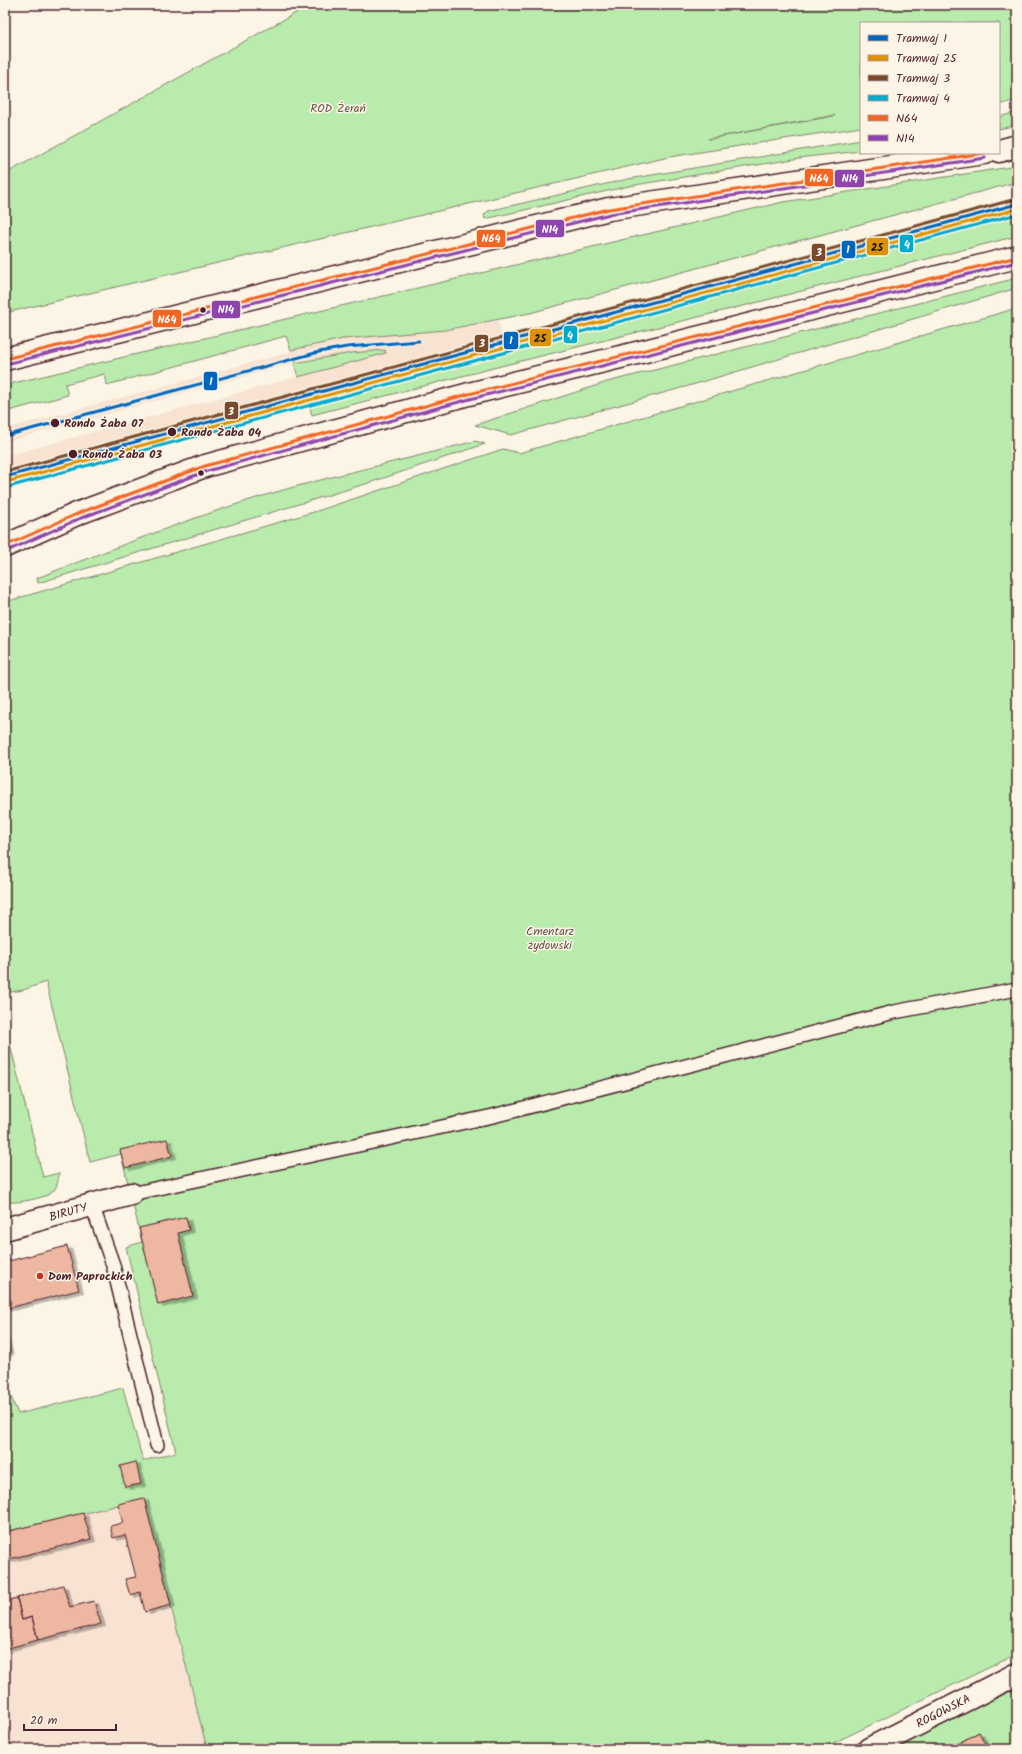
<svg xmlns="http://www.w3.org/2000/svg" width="1022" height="1754" font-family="Kalam,sans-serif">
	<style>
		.built { fill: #f8e2d1 }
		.green { fill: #b8ebac; stroke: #81856c; fill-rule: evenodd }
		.building { fill: #edb7a1; stroke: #4a1f2b; filter: url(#shadow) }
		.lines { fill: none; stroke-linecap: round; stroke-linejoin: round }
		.lane-casing { stroke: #4a1f2b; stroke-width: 16 }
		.street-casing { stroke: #4a1f2b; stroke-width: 25 }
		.secondary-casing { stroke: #4a1f2b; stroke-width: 25 }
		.lane { stroke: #fcf5e5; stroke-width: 13 }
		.street { stroke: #fcf5e5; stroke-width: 22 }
		.secondary { stroke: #fcf5e5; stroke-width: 22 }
		.bus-1-casing { stroke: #fcf5e5; stroke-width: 6 }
		.bus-2-casing { stroke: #fcf5e5; stroke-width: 6 }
		.bus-1 { stroke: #f26522; stroke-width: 3 }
		.bus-2 { stroke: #8e44ad; stroke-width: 3 }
		.tram-1-casing { stroke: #fcf5e5; stroke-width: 6 }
		.tram-2-casing { stroke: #fcf5e5; stroke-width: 6 }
		.tram-3-casing { stroke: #fcf5e5; stroke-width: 6 }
		.tram-4-casing { stroke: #fcf5e5; stroke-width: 6 }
		.tram-1 { stroke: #0065bd; stroke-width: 3 }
		.tram-2 { stroke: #dd9206; stroke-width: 3 }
		.tram-3 { stroke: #7a4b2a; stroke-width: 3 }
		.tram-4 { stroke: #00a9ce; stroke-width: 3 }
		.bus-dot { fill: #4a1f2b; stroke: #fcf5e5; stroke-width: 1.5 }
		.poi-dot { fill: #c8321e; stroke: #fcf5e5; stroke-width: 1.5 }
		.labels { text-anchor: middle; stroke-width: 3; stroke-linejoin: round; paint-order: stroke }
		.park-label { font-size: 12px; fill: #66524b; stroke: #fcf5e5 }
		.stop-label { font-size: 12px; font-weight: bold; fill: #4a1f2b; stroke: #fcf5e5; text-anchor: start }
		.street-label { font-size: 12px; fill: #4a1f2b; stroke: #fcf5e5 }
		.poi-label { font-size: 12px; font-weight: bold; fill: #4a1f2b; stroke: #fcf5e5; text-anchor: start }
		.line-badge { stroke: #fcf5e5; stroke-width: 1.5 }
		.badge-label { font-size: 11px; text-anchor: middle; font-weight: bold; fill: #fff }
		.pale-badge-label { font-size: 11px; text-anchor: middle; font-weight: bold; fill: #111 }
	</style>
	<defs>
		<filter id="shadow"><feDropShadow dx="4.5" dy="2.5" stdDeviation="0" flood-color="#0004"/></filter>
	</defs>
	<rect width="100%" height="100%" fill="#fcf5e5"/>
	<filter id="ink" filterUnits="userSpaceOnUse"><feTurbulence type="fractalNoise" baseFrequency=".025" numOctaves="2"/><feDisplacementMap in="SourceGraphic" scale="8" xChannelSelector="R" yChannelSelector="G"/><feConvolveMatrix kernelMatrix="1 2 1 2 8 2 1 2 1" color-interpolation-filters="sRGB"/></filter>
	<g filter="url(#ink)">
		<path class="built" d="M498 321 505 349 308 401 5 486V456L386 353 385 350 352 353 294 363 5 442V429L291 352V350L304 347 343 339 445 330Z
			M144 1498 207 1749H5V1532Z"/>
		<path class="green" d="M310 5H1017V100L999 105V23H861V127L669 157 5 313V174ZM835 115 834 116 708 139Z
			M1017 112V125L999 129V117Z
			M861 140V151L806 157 629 186 485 219 484 215 488 211 628 179Z
			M1017 166V182L530 313 445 330 343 339 291 350 286 336 107 385 105 374 65 384 68 395 5 412V385L783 202Z
			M1017 211V236L751 304 501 366 312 415 308 401 415 374Z
			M1017 278V288L685 387 511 435 475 425 607 382Z
			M1017 308V1654L821 1749H207L144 1499 5 1532V1390L7 1396 11 1397 18 1414 123 1388 143 1461 176 1452 126 1247 142 1242 121 1154 90 1162 46 982 23 990 5 993V602L317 511 503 449 519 453Z
			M385 350 386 353 298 377 294 363 352 353Z
			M475 441 485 444 372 482 38 583 37 578C120 546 204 512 290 488 351 471 414 458 475 441Z
			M5 1024 43 1177 59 1173C58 1180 58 1188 51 1193 45 1198 11 1205 5 1201V1144L9 1108Z
			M1017 1688V1749H988L979 1732 947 1749H903L901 1743Z"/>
		<path class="building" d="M167 1139 172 1156 125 1168 120 1150Z
			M186 1217 189 1230 178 1233 193 1296 158 1305 139 1228Z
			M67 1246 79 1290 5 1309V1262Z
			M5 1338 9 1353H5Z
			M136 1462 141 1484 125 1487 120 1466Z
			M144 1498 171 1605 145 1612 140 1592 130 1595 125 1579 136 1577 125 1535 113 1538 110 1526 123 1523 118 1504Z
			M83 1513 91 1539 5 1560V1532Z
			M63 1585 70 1607 94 1601 101 1624 38 1640 32 1617 22 1620 17 1598Z
			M17 1598 22 1620 32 1617 38 1640 5 1649V1601Z
			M979 1732 988 1749H965L961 1742Z"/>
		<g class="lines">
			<defs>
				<path id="lane" d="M131 1194 493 1116 894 1012 1017 989
					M92 1205 113 1265 157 1445"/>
				<path id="street" d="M5 1229 131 1194
					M869 1749 1017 1674"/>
				<path id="secondary" d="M999 151 1017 146
					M5 359 609 209 984 153
					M5 546 79 513 205 466 469 394 649 350 1017 257"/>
			</defs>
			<use href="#lane" class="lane-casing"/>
			<use href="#street" class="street-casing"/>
			<use href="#secondary" class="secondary-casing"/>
			<use href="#lane" class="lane"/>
			<use href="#street" class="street"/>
			<use href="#secondary" class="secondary"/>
			<defs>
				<path id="bus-1" d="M5 359 609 209 984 153
					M5 546 79 513 205 466 469 394 1017 257"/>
				<path id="bus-2" d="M6 364 610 214 985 158
					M7 551 81 518 207 471 470 399 1017 262"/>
			</defs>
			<use href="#bus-1" class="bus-1-casing"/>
			<use href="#bus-2" class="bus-2-casing"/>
			<use href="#bus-1" class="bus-1"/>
			<use href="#bus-2" class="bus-2"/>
			<defs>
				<path id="tram-1" d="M5 436 319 352 347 347 419 341
					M5 477 1017 204"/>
				<path id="tram-2" d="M6 482 1017 209"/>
				<path id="tram-3" d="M5 472 1016 199"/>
				<path id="tram-4" d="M8 487 1017 214"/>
			</defs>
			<use href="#tram-1" class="tram-1-casing"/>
			<use href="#tram-2" class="tram-2-casing"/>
			<use href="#tram-3" class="tram-3-casing"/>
			<use href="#tram-4" class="tram-4-casing"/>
			<use href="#tram-1" class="tram-1"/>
			<use href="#tram-2" class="tram-2"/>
			<use href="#tram-3" class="tram-3"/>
			<use href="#tram-4" class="tram-4"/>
		</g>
	</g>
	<g class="bus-dot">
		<circle cx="203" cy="310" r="3.5"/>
		<circle cx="55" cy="423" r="5"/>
		<circle cx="172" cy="432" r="5"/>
		<circle cx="73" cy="454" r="5"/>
		<circle cx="201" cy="473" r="3.5"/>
	</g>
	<circle class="poi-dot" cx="40" cy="1276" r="4"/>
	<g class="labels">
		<g class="park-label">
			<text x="338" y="112">ROD Żerań</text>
			<text x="550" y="935">Cmentarz<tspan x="550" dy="14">żydowski</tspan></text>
		</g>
		<g class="stop-label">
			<text x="64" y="427">Rondo Żaba 07</text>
			<text x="181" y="436">Rondo Żaba 04</text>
			<text x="82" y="458">Rondo Żaba 03</text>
		</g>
		<g class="street-label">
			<text transform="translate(68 1212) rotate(-16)" y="4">BIRUTY</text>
			<text transform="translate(943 1711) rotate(-27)" y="4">ROGOWSKA</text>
		</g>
		<g class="poi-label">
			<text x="48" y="1280">Dom Paprockich</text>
		</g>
	</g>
	<g class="line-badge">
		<rect x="804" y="168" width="30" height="19" rx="4" fill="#f26522"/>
		<rect x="834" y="169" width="31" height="19" rx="4" fill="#8e44ad"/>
		<rect x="535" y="219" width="30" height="19" rx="4" fill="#8e44ad"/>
		<rect x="476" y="229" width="30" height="19" rx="4" fill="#f26522"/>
		<rect x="899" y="234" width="15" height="19" rx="4" fill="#00a9ce"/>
		<rect x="866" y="237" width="23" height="19" rx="4" fill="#dd9206"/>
		<rect x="841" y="240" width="15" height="19" rx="4" fill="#0065bd"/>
		<rect x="811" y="243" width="15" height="19" rx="4" fill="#7a4b2a"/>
		<rect x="211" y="300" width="30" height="19" rx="4" fill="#8e44ad"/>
		<rect x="152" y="309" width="30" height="19" rx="4" fill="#f26522"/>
		<rect x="563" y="325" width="15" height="19" rx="4" fill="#00a9ce"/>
		<rect x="529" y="328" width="23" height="19" rx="4" fill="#dd9206"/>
		<rect x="503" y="331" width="16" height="19" rx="4" fill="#0065bd"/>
		<rect x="474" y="334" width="15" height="19" rx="4" fill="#7a4b2a"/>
		<rect x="203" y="371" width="15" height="20" rx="4" fill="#0065bd"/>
		<rect x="224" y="401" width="15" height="19" rx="4" fill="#7a4b2a"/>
	</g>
	<g class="badge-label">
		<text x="819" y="182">N64</text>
		<text x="850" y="182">N14</text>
		<text x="550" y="233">N14</text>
		<text x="491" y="242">N64</text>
		<text x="907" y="248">4</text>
		<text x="848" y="253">1</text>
		<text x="819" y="256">3</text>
		<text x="226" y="313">N14</text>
		<text x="167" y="323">N64</text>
		<text x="570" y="339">4</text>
		<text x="511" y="344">1</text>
		<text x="482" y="347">3</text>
		<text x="211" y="385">1</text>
		<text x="231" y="415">3</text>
	</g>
	<g class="pale-badge-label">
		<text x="877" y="251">25</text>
		<text x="540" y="342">25</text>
	</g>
	<rect width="1022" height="1754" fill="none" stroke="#fcf5e5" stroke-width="20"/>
	<rect x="10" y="10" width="1002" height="1734" fill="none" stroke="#4a1f2b" stroke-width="1.5" filter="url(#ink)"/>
	<rect x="860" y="22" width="140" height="132" fill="#fcf5e5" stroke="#b59f9b"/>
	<rect x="868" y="35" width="20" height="6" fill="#0065bd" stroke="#b59f9b"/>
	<text x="896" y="42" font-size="12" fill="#4a1f2b">Tramwaj 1</text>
	<rect x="868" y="55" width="20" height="6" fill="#dd9206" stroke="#b59f9b"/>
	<text x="896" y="62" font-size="12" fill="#4a1f2b">Tramwaj 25</text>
	<rect x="868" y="75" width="20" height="6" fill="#7a4b2a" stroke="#b59f9b"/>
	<text x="896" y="82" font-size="12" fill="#4a1f2b">Tramwaj 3</text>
	<rect x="868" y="95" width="20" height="6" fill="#00a9ce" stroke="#b59f9b"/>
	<text x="896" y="102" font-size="12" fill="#4a1f2b">Tramwaj 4</text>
	<rect x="868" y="115" width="20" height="6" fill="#f26522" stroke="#b59f9b"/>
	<text x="896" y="122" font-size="12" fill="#4a1f2b">N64</text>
	<rect x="868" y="135" width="20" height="6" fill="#8e44ad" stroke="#b59f9b"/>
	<text x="896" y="142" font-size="12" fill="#4a1f2b">N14</text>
	<path d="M24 1724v6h92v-6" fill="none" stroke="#4a1f2b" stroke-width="2"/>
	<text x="30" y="1724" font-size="12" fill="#4a1f2b" stroke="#fcf5e5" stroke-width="3" paint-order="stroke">20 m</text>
</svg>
